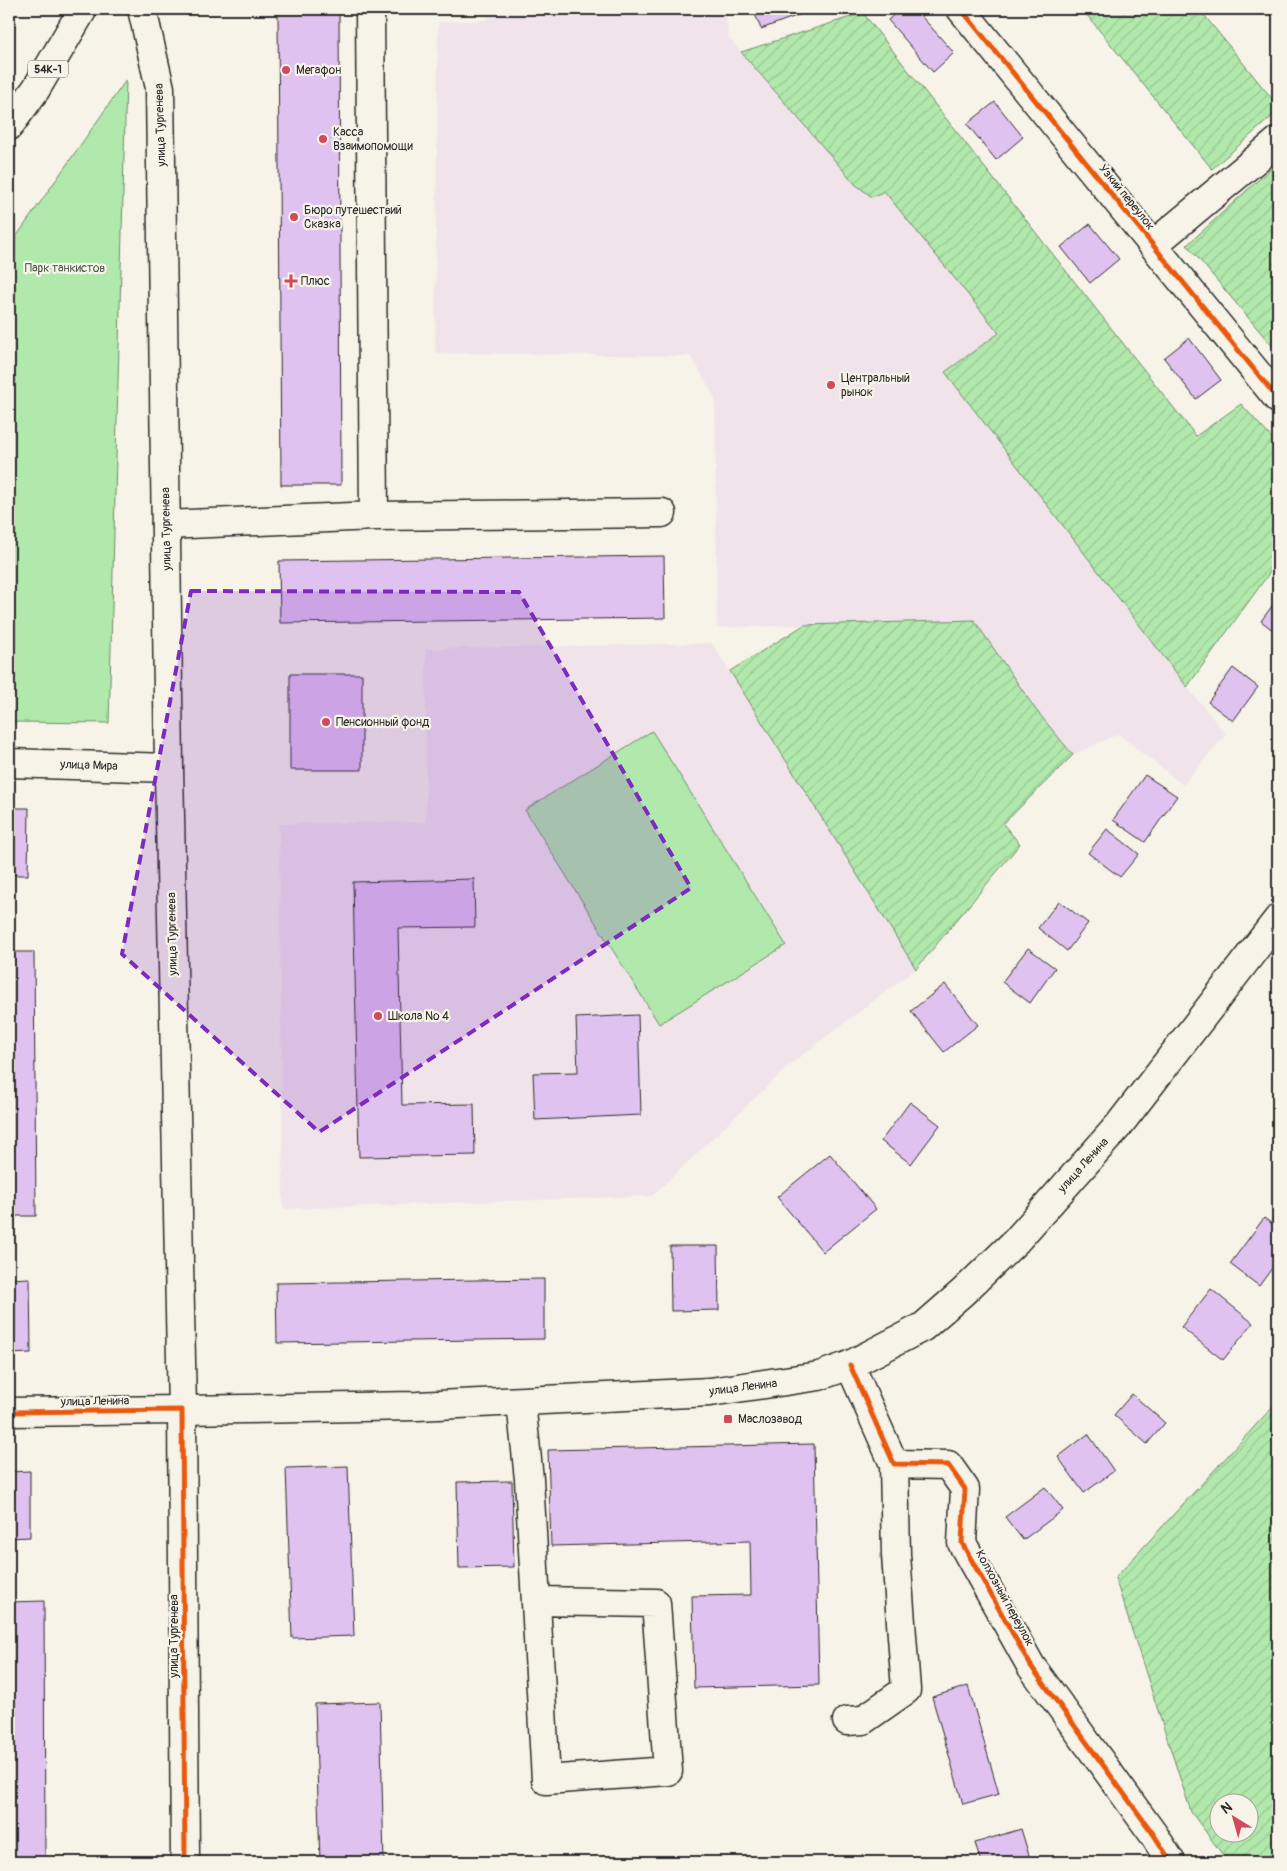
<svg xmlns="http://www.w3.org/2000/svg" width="1287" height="1871" font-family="Pangolin,sans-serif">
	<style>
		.built { fill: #f0e4ea }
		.green { fill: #b1e8ab; stroke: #6e8a6b }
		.garden { fill: url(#garden-furrows); stroke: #6e8a6b; fill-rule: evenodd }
		.building { fill: #e0c2f0; stroke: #2b2b2b }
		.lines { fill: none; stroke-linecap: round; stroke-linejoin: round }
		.minor-casing { stroke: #2b2b2b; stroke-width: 31 }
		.major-casing { stroke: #2b2b2b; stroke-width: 31 }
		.minor { stroke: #f7f3e8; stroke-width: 28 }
		.major { stroke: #f7f3e8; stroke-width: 28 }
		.cycleway-casing { stroke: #f7f3e8; stroke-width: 8 }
		.cycleway { stroke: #e8590c; stroke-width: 5 }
		.marked { fill: #7b2cbf; fill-opacity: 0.2; stroke: #7b2cbf; stroke-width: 4; stroke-dasharray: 10 6; stroke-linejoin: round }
		.poi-dot { fill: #d1495b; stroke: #f7f3e8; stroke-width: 2 }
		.labels { text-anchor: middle; stroke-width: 4.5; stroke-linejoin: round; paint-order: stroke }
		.shield { fill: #f7f3e8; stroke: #686764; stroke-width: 1 }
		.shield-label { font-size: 11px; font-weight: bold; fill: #2b2b2b }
		.poi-label { font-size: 12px; fill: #2b2b2b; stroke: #f7f3e8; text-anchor: start }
		.street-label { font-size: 12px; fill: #2b2b2b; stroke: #f7f3e8 }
		.park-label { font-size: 12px; fill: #4c5a4b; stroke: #f7f3e8 }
	</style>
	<defs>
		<pattern id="garden-furrows" width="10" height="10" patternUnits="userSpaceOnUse" patternTransform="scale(1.25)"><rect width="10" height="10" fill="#b1e8ab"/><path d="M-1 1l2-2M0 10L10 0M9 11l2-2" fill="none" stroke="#98c793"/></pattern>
	</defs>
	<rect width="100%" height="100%" fill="#f7f3e8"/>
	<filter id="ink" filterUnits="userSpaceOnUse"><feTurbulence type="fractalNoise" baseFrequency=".02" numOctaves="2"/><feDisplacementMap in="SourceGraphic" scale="10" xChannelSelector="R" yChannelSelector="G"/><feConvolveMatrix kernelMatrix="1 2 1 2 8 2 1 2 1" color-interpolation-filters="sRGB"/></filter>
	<g filter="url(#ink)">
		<path class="built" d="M489 9H725L729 38 856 185 884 191 978 305 999 333 945 372 1187 687 1226 734 1183 785 1118 734 1073 755 1036 710 974 620 717 628 715 398 691 356 435 353 438 22 488 20Z
			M712 643 916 969 794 1061 652 1196 283 1209 279 824 426 822V649Z"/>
		<path class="green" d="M126 80 109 723 9 722V247Z
			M652 731 786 945 659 1024 525 810Z"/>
		<path class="garden" d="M1082 9H1199L1278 106V111L1212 169Z
			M863 13 1196 436 1241 404 1278 445V561L1187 687 945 372 999 333 884 191 872 197 856 185 741 52Z
			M1278 162V353L1187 245Z
			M974 620 1036 710 1073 755 1003 824 1020 844 916 969 730 671 804 625Z
			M1278 1401V1862H1228L1191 1812 1115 1578ZM1220 1804H1250V1834H1220Z"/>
		<path class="building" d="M278 9H339L341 485H281Z
			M753 9H815L761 29Z
			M901 9H915L954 53 933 72 888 20Z
			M995 102 1023 137 996 160 967 124Z
			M1090 224 1119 259 1090 283 1061 247Z
			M1189 338 1221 380 1196 399 1164 358Z
			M664 556 665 618 280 623 279 561Z
			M1278 598V634L1261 621Z
			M1233 668 1258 687 1233 721 1208 702Z
			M290 674H362V770H290Z
			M1145 775 1177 796 1145 842 1113 820Z
			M9 808H29L28 875H9Z
			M1107 829 1139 854 1120 877 1088 853Z
			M474 879 475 927 398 928 402 1105 474 1104 475 1155 359 1157 353 882Z
			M1059 901 1088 923 1067 951 1038 928Z
			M1028 948 1055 968 1030 1003 1002 982Z
			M9 952H34L36 1216H9Z
			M945 984 978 1025 944 1052 911 1011Z
			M638 1015 641 1115 535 1120 533 1073 578 1072 576 1018Z
			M910 1102 940 1125 911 1164 881 1141Z
			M830 1154 876 1209 823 1252 777 1197Z
			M1264 1218 1278 1228V1260L1259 1286 1230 1264Z
			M670 1246H718L719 1310 671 1311Z
			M30 1278 31 1353 9 1354V1279Z
			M544 1279V1339L277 1343 276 1283Z
			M1211 1289 1253 1323 1223 1360 1181 1327Z
			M1132 1394 1165 1423 1147 1444 1114 1415Z
			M1088 1434 1114 1471 1084 1493 1058 1457Z
			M814 1444 819 1685 694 1688 692 1596 751 1595 750 1541 551 1546 548 1450Z
			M348 1466 354 1636 292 1638 286 1468Z
			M30 1471V1537L9 1538V1472Z
			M512 1481 514 1567 459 1568 457 1482Z
			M1045 1487 1063 1510 1023 1540 1005 1517Z
			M44 1601 45 1862H9V1602Z
			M968 1686 999 1794 963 1804 932 1697Z
			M380 1702 384 1862H320L315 1704Z
			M1021 1829 1031 1862H981L975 1843Z"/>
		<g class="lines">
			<defs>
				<path id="minor" d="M961 9 1278 399
					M1153 245 1278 141
					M374 516 662 513
					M166 525 374 516 370 9
					M850 1365 894 1464 948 1465 965 1489 962 1543 1031 1666 1154 1835 1171 1862
					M521 1402 529 1479 546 1780 668 1771 656 1603 536 1601
					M9 1412 182 1410 185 1862
					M847 1721 863 1720 906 1690 896 1555 894 1464"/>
				<path id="major" d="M142 9 160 88 169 768 182 1410 417 1406 710 1392 819 1376 850 1365 923 1327 963 1292 1016 1241 1119 1125 1278 919
					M9 126 36 89 83 9
					M9 763 169 768"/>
			</defs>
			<use href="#minor" class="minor-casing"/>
			<use href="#major" class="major-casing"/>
			<use href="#minor" class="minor"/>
			<use href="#major" class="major"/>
			<defs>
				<path id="cycleway" d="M961 9 1278 399
					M850 1365 894 1464 948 1465 965 1489 962 1543 1031 1666 1154 1835 1171 1862
					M9 1412 182 1410 185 1862"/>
			</defs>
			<use href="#cycleway" class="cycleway-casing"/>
			<use href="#cycleway" class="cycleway"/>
		</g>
	</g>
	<path class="marked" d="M191 591 519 592 691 888 319 1132 122 954Z"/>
	<g class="poi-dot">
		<circle cx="286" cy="70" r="5"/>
		<circle cx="323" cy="139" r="5"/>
		<circle cx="294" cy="217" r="5"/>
		<path d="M288.5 273.5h5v5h5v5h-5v5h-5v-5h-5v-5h5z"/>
		<circle cx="831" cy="385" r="5"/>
		<circle cx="326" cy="722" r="5"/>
		<circle cx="378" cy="1016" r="5"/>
		<rect x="723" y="1414" width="10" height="10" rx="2.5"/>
	</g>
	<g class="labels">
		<rect class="shield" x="28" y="60.5" width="40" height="17" rx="4"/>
		<g class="shield-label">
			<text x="48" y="73">54К-1</text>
		</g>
		<g class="poi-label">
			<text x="296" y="74">Мегафон</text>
			<text x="333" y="136">Касса<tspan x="333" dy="14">Взаимопомощи</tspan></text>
			<text x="304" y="214">Бюро путешествий<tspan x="304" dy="14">Сказка</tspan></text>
			<text x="301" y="285">Плюс</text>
			<text x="841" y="382">Центральный<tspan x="841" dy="14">рынок</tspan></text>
			<text x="336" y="726">Пенсионный фонд</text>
			<text x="388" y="1020">Школа № 4</text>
			<text x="738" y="1423">Маслозавод</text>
		</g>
		<g class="street-label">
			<text transform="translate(160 125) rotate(-92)" y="4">улица Тургенева</text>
			<text transform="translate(1127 197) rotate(51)" y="4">Узкий переулок</text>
			<text transform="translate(166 529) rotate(-91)" y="4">улица Тургенева</text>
			<text transform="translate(89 765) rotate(2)" y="4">улица Мира</text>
			<text transform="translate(172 934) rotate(-91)" y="4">улица Тургенева</text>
			<text transform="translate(1083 1165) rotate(-48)" y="4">улица Ленина</text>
			<text transform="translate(743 1387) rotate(-7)" y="4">улица Ленина</text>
			<text transform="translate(95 1401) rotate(-1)" y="4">улица Ленина</text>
			<text transform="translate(1005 1598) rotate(61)" y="4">Колхозный переулок</text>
			<text transform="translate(174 1636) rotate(-90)" y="4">улица Тургенева</text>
		</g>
		<g class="park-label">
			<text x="65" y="272">Парк танкистов</text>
		</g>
	</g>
	<rect width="1287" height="1871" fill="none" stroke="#f7f3e8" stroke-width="30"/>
	<rect x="15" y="15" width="1257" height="1841" fill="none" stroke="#2b2b2b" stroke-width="2" filter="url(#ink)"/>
	<g transform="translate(1234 1818) rotate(323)"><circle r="24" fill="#f7f3e8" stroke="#a5a39c"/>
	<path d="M0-4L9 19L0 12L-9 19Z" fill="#d1495b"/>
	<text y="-8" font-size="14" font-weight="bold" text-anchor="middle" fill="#2b2b2b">N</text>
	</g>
</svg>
